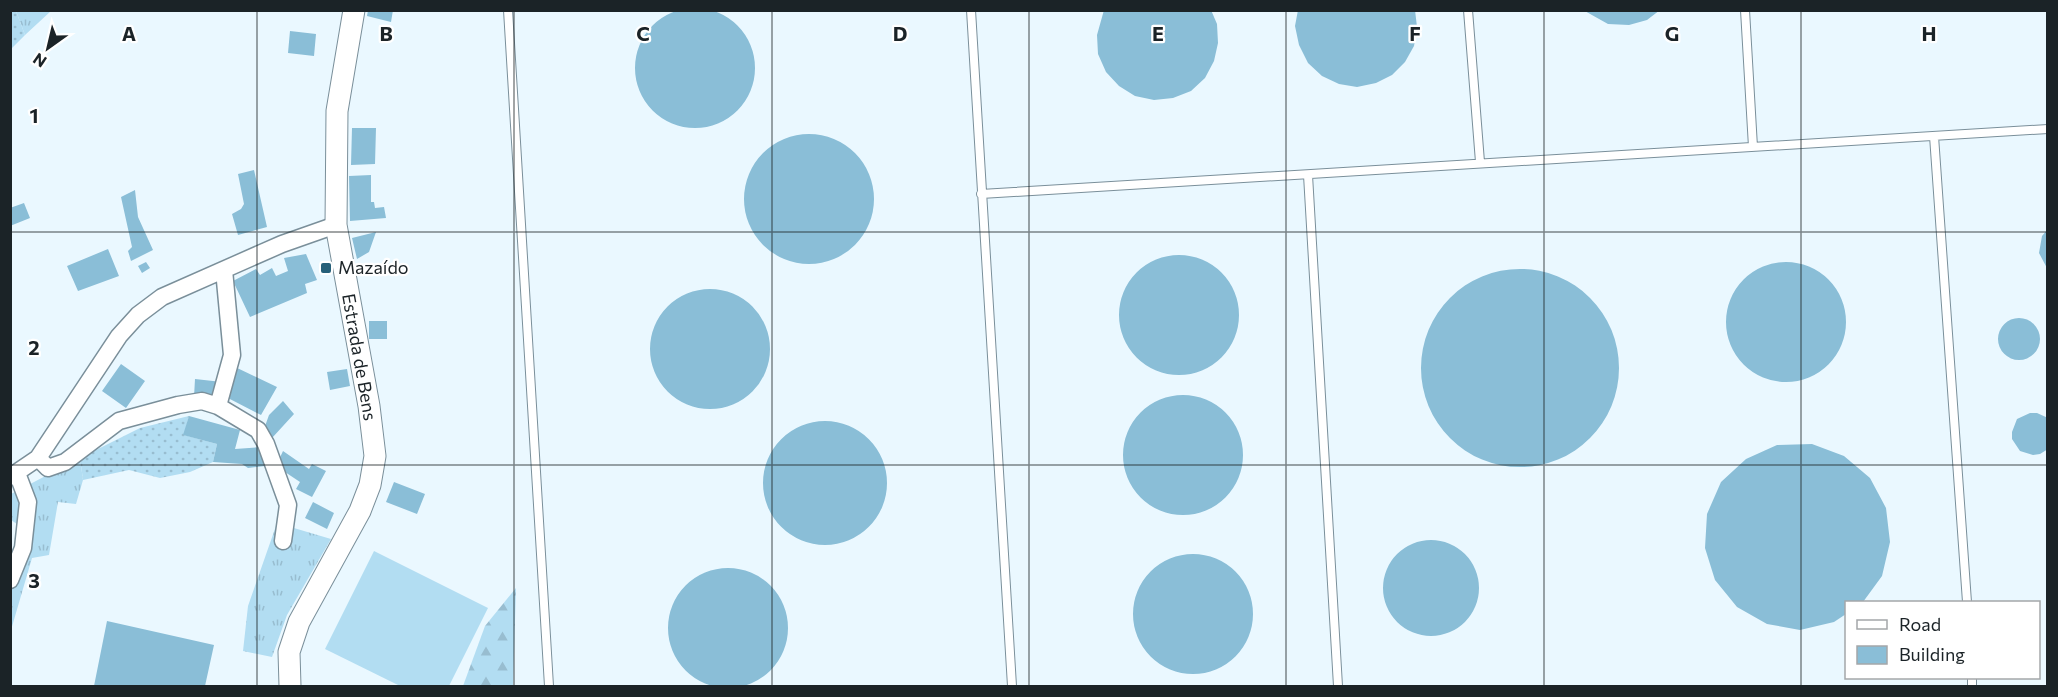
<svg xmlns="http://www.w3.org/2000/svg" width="2058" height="697" font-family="Commissioner,sans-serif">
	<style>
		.grass { fill: url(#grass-tufts) }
		.forest { fill: url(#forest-firs) }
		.garden { fill: url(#garden-dots) }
		.pitch { fill: #b2ddf2 }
		.building { fill: #8abed7 }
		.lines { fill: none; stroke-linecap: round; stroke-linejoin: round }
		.service-casing { stroke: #7a8f9a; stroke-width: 10 }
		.minor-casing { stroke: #7a8f9a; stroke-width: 19 }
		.tertiary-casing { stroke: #7a8f9a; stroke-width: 23 }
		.service { stroke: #fff; stroke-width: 8 }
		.minor { stroke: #fff; stroke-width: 16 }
		.tertiary { stroke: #fff; stroke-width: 21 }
		.grid { fill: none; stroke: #1b2327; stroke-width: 1.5; stroke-opacity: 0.55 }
		.poi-dot { fill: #276079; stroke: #fff; stroke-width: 2 }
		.labels { text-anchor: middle; stroke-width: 4.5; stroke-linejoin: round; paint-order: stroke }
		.poi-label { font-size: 18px; fill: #1b2327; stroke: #fff; text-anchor: start }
		.street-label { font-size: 18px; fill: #1b2327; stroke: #fff }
		.grid-label { font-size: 20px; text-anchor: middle; font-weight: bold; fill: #1b2327; stroke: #fff; stroke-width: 4.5; stroke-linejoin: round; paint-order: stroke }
	</style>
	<defs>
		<pattern id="grass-tufts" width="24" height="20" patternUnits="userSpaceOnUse" patternTransform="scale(1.5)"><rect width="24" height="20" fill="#b2ddf2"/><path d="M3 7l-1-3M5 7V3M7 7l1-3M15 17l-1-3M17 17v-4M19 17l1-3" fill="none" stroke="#98bdd0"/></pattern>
		<pattern id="forest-firs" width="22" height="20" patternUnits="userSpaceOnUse" patternTransform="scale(1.5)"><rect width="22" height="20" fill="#b2ddf2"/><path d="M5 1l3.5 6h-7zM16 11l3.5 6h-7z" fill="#98bdd0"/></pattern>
		<pattern id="garden-dots" width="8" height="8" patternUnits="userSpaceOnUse" patternTransform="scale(1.5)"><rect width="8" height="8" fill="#b2ddf2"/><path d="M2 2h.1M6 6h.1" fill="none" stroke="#98bdd0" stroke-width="1.8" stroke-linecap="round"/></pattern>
	</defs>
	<rect width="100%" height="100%" fill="#eaf8ff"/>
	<path class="grass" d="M16 11H51L25 35Z
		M80 458 83 480 76 504 58 502 49 555 32 558 11 630V569L20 526 11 520V494Z
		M277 523 331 539 287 615 272 657 243 651 248 606Z"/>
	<path class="forest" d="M516 588 513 686H463L485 626Z"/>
	<path class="garden" d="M11 10 16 11 25 35 11 49Z
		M189 416 184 435 217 444 213 462 190 472 160 478 129 470 83 480 80 458 140 428Z"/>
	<path class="pitch" d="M374 551 488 608 449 686H400L325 649Z"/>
	<path class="building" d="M635 68a60 60 0 1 1 120 0a60 60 0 1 1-120 0Z
		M368 10H393L391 22 367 16Z
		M1104 10H1211L1217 24 1218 43 1214 61 1205 78 1191 91 1173 98 1154 100 1135 96 1119 86 1106 72 1098 54 1097 35Z
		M1298 10H1415L1417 27 1414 46 1405 62 1392 75 1376 83 1357 87 1339 84 1322 76 1308 63 1299 45 1295 26Z
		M1583 10H1660L1647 20 1629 25 1608 24Z
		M290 31 316 34 314 56 288 53Z
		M352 128H376L375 164 351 165Z
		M744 199a65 65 0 1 1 130 0a65 65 0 1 1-130 0Z
		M254 170 267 227 238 235 232 214 241 209 244 204 238 174Z
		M371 175V202H374L375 208 384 207 386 218 350 221 349 176Z
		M135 190 138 217 153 250 131 261 128 251 132 247 121 197Z
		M24 203 30 218 10 226V208Z
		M2048 229V270L2039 253 2042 236Z
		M376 232 369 252 357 259 352 238Z
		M108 249 119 276 78 291 67 266Z
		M306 254 317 280 305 284 307 293 250 317 233 281 256 269 260 275 272 268 276 276 288 271 284 258Z
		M1119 315a60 60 0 1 1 120 0a60 60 0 1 1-120 0Z
		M1726 322a60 60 0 1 1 120 0a60 60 0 1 1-120 0Z
		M146 262 150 268 142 273 138 266Z
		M1421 368a99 99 0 1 1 198 0a99 99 0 1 1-198 0Z
		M650 349a60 60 0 1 1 120 0a60 60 0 1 1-120 0Z
		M1998 339a21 21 0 1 1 42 0a21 21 0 1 1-42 0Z
		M369 321H387V339H369Z
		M121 364 145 381 126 408 102 391Z
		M233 366 277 387 261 415 226 397Z
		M347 369 350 386 330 390 327 372Z
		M195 379 222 382 213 389 212 398 194 397Z
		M1123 455a60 60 0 1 1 120 0a60 60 0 1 1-120 0Z
		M283 401 294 414 272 438 264 429 269 415Z
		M2030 413H2037L2048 418V449L2040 454 2033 455 2020 451 2012 439V432L2017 419Z
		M189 416 240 430 235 449 262 447 265 466 248 468 242 464 213 462 217 444 183 435Z
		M763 483a62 62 0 1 1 124 0a62 62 0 1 1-124 0Z
		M1812 444 1844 456 1870 478 1886 508 1890 542 1882 576 1863 602H1846V614L1834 622 1800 630 1767 624 1737 607 1715 580 1705 548 1707 514 1721 482 1746 459 1777 445Z
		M283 451 309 469 312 464 326 471 312 497 296 489 300 482 276 466Z
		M394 482 425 494 417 514 386 502Z
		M313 502 334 513 327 529 305 518Z
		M1383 588a48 48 0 1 1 96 0a48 48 0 1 1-96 0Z
		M1133 614a60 60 0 1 1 120 0a60 60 0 1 1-120 0Z
		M668 628a60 60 0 1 1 120 0a60 60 0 1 1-120 0Z
		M107 621 214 645 205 686H94Z"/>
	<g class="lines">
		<defs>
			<path id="service" d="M508 10 549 686
				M971 10 1012 686
				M1468 10 1480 162
				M1745 10 1753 147
				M1934 136 1967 602
				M1308 175 1338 686
				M981 194 2048 129
				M1972 678V686"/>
			<path id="minor" d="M218 406 232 355 224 270
				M38 458 48 468 65 462 119 421 178 405 202 401 218 406 258 430 266 444 288 505 283 541
				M10 477 38 458 119 336 138 315 162 297 282 244 336 225
				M10 580 23 548 28 502 17 473"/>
			<path id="tertiary" d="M290 686 289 652 299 622 360 511 370 485 375 456 369 406 336 225 337 111 354 10"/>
		</defs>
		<use href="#service" class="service-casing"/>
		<use href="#minor" class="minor-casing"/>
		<use href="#tertiary" class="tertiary-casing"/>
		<use href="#service" class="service"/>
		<use href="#minor" class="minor"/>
		<use href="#tertiary" class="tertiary"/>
	</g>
	<path class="grid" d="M257 10V686M514 10V686M772 10V686M1029 10V686M1286 10V686M1544 10V686M1801 10V686M10 232H2048M10 465H2048"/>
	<rect class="poi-dot" x="320" y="262" width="12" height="12" rx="3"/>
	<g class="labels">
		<g class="poi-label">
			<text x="338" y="274">Mazaído</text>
		</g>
		<g class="street-label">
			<text transform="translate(359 357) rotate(80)" y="6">Estrada de Bens</text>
		</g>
	</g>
	<g class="grid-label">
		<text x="129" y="41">A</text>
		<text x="386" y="41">B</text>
		<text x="643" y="41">C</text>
		<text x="900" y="41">D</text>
		<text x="1158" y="41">E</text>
		<text x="1415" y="41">F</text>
		<text x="1672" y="41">G</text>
		<text x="1929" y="41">H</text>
		<text x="34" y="123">1</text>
		<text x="34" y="355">2</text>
		<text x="34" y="588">3</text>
	</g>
	<rect width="2058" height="697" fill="none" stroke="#1b2327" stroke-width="24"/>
	<rect x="1845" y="601" width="195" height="78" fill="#ffffff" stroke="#a4a7a9" stroke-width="1.5"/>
	<rect x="1857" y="620" width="30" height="9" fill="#ffffff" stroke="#a4a7a9" stroke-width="1.5"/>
	<text x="1899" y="631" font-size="18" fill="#1b2327">Road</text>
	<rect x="1857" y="646" width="30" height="18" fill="#8abed7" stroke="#a4a7a9" stroke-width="1.5"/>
	<text x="1899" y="661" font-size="18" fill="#1b2327">Building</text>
	<g transform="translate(48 48) rotate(214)" stroke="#ffffff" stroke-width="4.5" paint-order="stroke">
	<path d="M0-4.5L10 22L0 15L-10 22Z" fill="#1b2327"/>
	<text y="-9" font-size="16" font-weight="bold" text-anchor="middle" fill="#1b2327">N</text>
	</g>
</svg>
